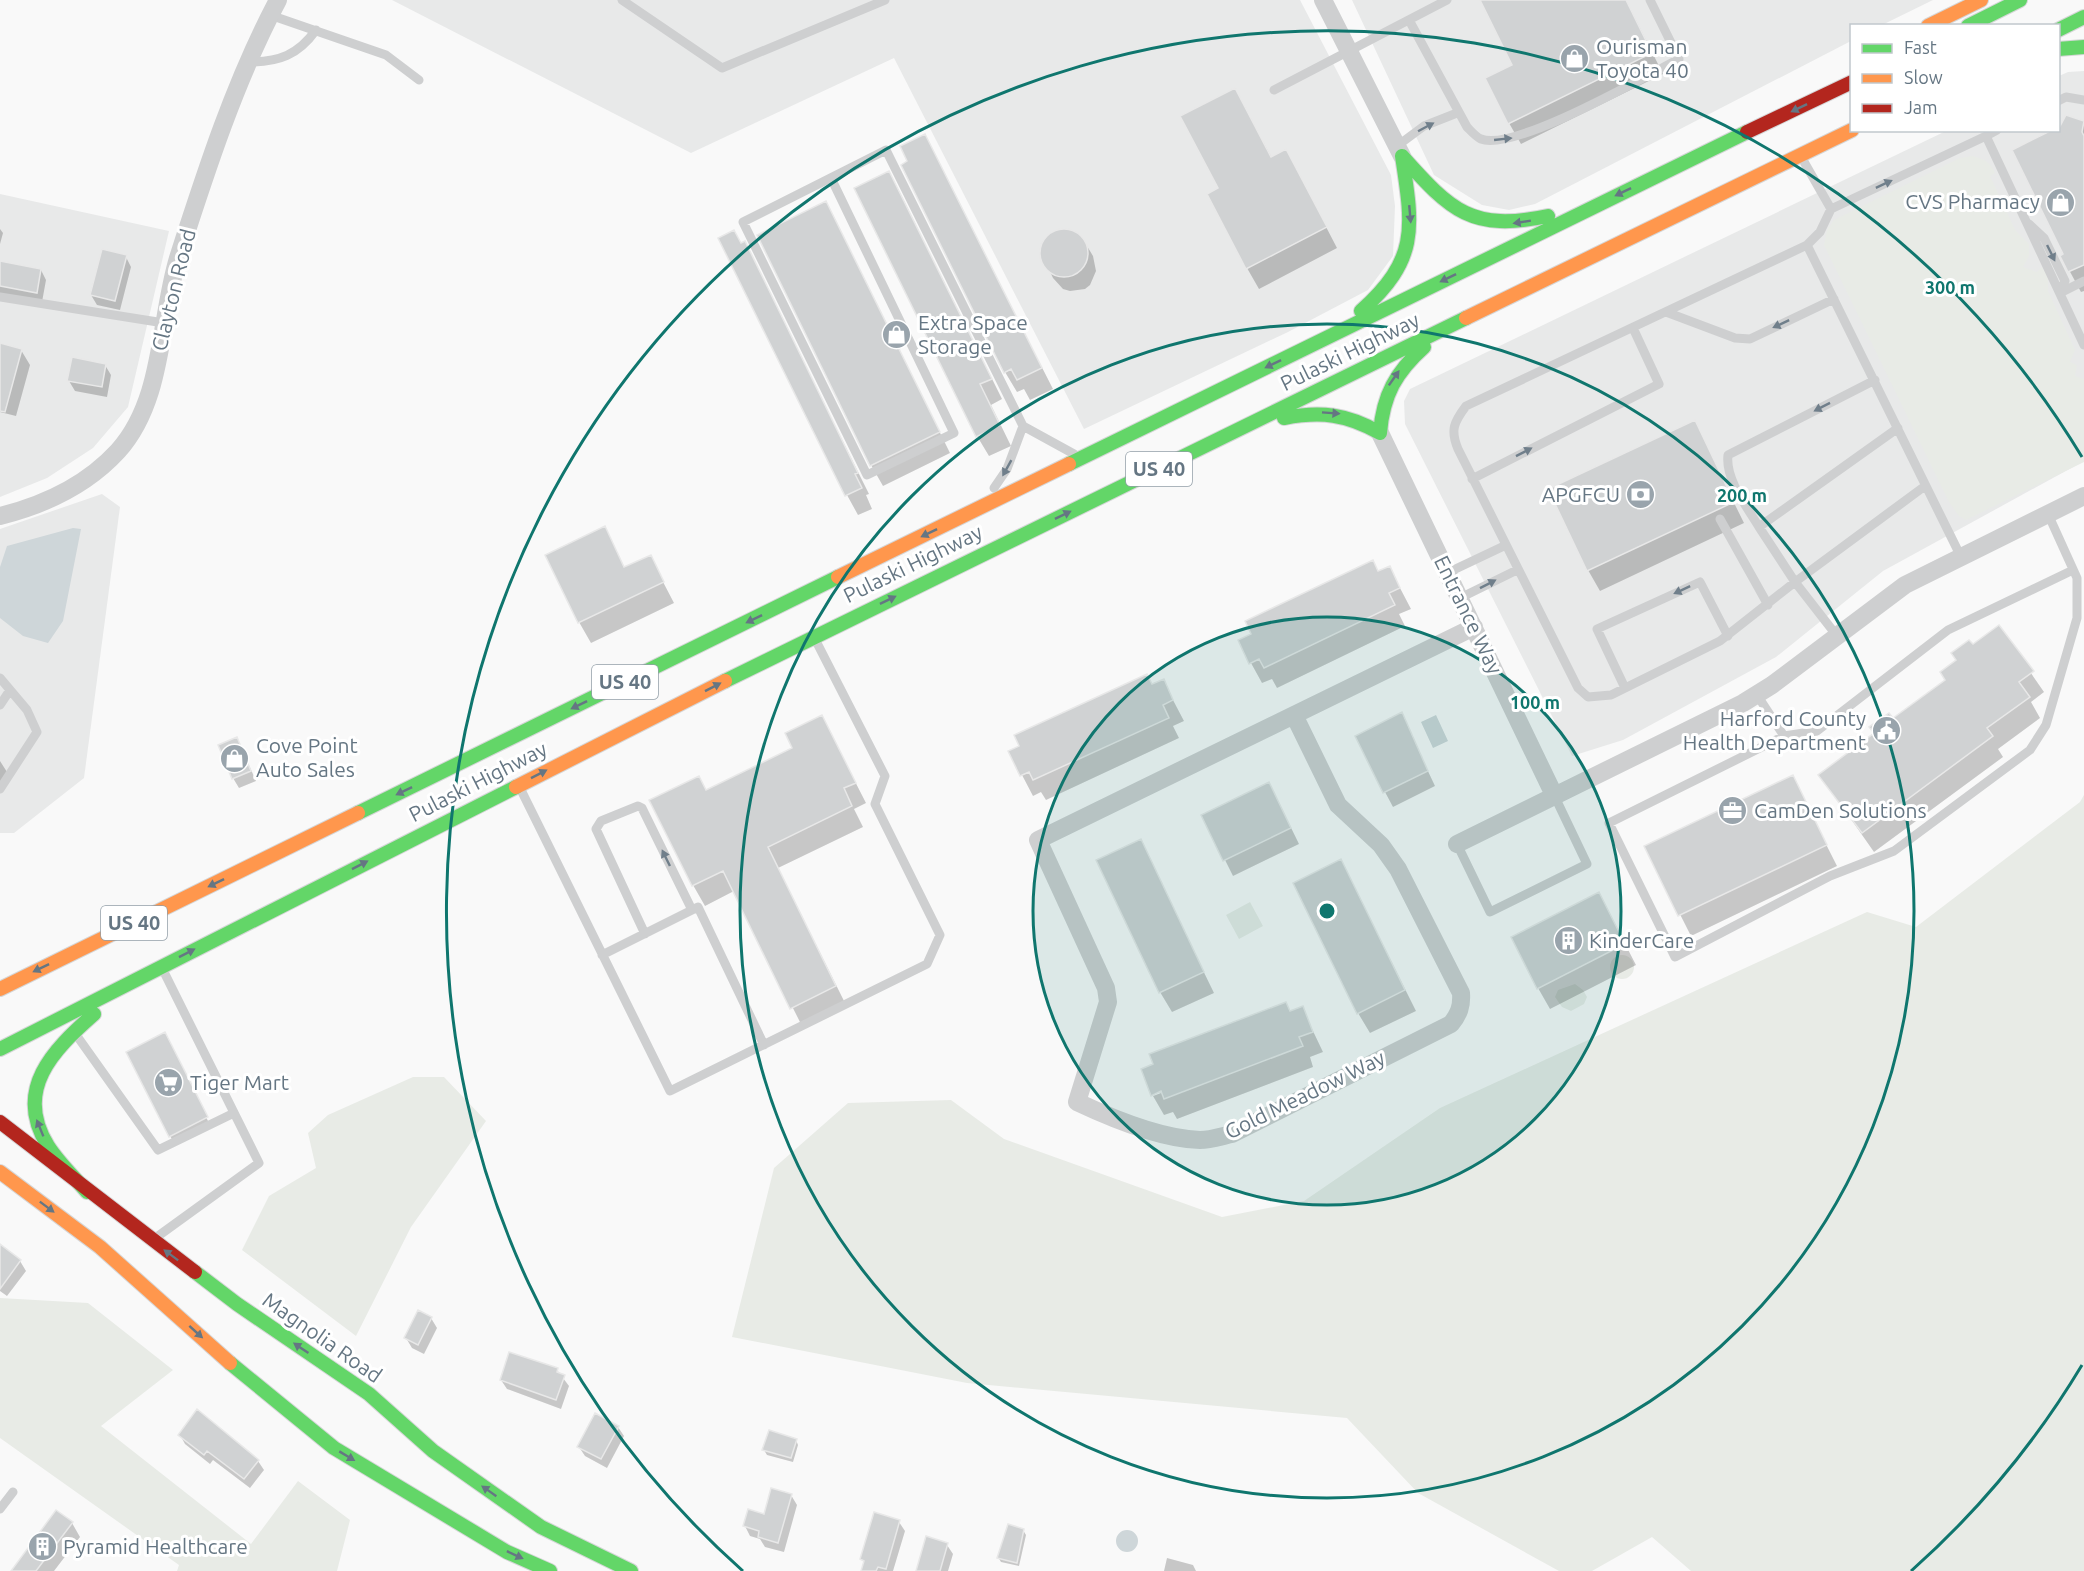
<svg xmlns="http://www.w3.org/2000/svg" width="2084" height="1571" font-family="Ubuntu,sans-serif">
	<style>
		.built { fill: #e8e9e9 }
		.green { fill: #e8ebe6 }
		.water { fill: #ced6d9 }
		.shadow { fill: #0003 }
		.building { fill: #d0d2d3; stroke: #e8e8e8; stroke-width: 1.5 }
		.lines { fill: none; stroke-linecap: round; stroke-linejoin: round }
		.fast-casing { stroke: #d5d6d7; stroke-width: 16 }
		.slow-casing { stroke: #d5d6d7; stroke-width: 16 }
		.jam-casing { stroke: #d5d6d7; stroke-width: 16 }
		.lane { stroke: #cecfd0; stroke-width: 9 }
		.street { stroke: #cecfd0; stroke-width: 18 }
		.fast { stroke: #63d668; stroke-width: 14 }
		.slow { stroke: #ff974d; stroke-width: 14 }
		.jam { stroke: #b3261e; stroke-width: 14 }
		.oneway { fill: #657683 }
		.oneway2 { fill: #707f8b }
		.ring { fill: none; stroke: #0f766e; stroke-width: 3 }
		.labels { text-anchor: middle; stroke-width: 6; stroke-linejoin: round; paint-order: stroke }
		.shield { fill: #fff; stroke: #939fa8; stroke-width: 1.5 }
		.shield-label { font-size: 20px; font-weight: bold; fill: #657683 }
		.poi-label { font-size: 21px; fill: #657683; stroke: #fff; text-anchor: start }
		.street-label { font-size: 21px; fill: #657683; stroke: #fff }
		.centre { fill: #0f766e; stroke: #fff; stroke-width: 3 }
		.ring-label { font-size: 18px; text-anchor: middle; font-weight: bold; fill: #0f766e; stroke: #fff; stroke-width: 6; stroke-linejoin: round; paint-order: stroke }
	</style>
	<rect width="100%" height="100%" fill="#f9f9f9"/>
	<path class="built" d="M392 0H1300L1391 175 1395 206 1393 256 1368 290 1288 332 1084 429 894 58 691 153Z
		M1352 0H1933L1882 25 1852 26 1851 41 1535 204 1509 210 1482 205 1434 175Z
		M2084 71V461L1883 571 1776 657 1623 740 1572 756 1405 424 1404 401 1410 389 1946 131 2058 130 2059 76 2068 72Z
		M0 194 169 231 128 407 93 448 47 478 0 497Z
		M102 494 120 507 84 778 14 833H0V529Z"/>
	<path class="green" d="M1973 156C1983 159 1991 162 1995 173L1990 176 2015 230 2029 244V256L2023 267 2037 272 2042 267 2048 278V291L2075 350 2070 362 2077 365 2075 376 2084 379V462L1966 520 1959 516 1949 502 1824 245 1827 230 1834 220 1960 158Z
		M2084 795V1571H1691L1652 1537 1592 1571H1559L1418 1493 1347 1418 967 1383 732 1337 774 1168 848 1103 951 1100 1004 1139 1222 1217 1304 1201 1440 1108 1867 912 1916 927 2080 802Z
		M1250 902 1263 926 1239 939 1226 915Z
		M1610 967a12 12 0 1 1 24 0a12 12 0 1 1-24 0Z
		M1575 984 1583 990 1587 997 1584 1004 1571 1011 1562 1007 1555 997 1558 990Z
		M413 1077H444L486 1121 411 1227 356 1336 242 1250 269 1196 316 1168 308 1133 328 1115Z
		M0 1298 88 1303 173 1370 101 1426 251 1544 298 1481 350 1520 337 1571H177L179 1565 0 1438Z"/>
	<path class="water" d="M73 528 81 529 63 621 48 643 23 636 0 618V567L7 546Z
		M1436 715 1448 741 1433 748 1421 722Z
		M1116 1541a11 11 0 1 1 22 0a11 11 0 1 1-22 0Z"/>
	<path class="shadow" d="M1482 0H1626L1663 74 1521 144 1509 123 1514 65Z
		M1235 90 1272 158 1297 171 1337 248 1259 289 1247 268 1220 189Z
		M2067 117 2084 123V291L2081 292 2062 257 2065 255 2058 130Z
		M924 136 1053 389 1030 400 1024 389 1017 392 1005 372 909 162Z
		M900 193 1002 399 991 405 1011 446 989 456 977 436Z
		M837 224 950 453 883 486 871 465Z
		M0 229 3 233 0 244Z
		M1072 231 1084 241 1093 256 1096 271 1090 285 1085 289 1070 291 1063 289 1053 278 1042 255 1045 241 1057 232Z
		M744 243 869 494 866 495 872 509 858 515 847 495 741 245Z
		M126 257 131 267 120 310 97 305 91 295Z
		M0 263 41 270 46 280 42 302 0 295Z
		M0 344 21 350 30 365 16 416 0 412Z
		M105 365 111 375 107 397 75 391 69 381Z
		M1694 422 1744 523 1600 591 1588 570Z
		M604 528 625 569 650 557 674 603 591 643 579 622Z
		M1389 567 1411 609 1399 614 1405 626 1277 688 1272 679 1262 683 1251 663Z
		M1999 627 2044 692 2031 702 2040 718 1998 749 2003 757 1874 852 1820 775 1947 681 1973 647Z
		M1163 681 1184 721 1173 726 1179 738 1046 800 1041 792 1033 796 1010 752Z
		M1401 714 1435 786 1393 807 1385 792Z
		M822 717 866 803 854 809 863 827 778 868 847 1007 803 1028 734 891 705 906 693 885 707 792 794 749Z
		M237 738 256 781 239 788 233 778Z
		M0 761 7 772 0 783Z
		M1792 777 1837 866 1691 936 1646 847Z
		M1277 799 1299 844 1233 876 1203 816Z
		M1140 841 1214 993 1172 1012 1160 992Z
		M1341 861 1416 1011 1370 1033 1358 1013Z
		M1610 915 1636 965 1550 1009 1538 988Z
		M1302 1008 1323 1052 1310 1057 1313 1067 1177 1119 1173 1112 1164 1115 1153 1096 1169 1090 1168 1087 1153 1093V1096L1142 1069Z
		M167 1039 209 1123 173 1141 170 1136Z
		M4 1249 20 1261 26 1271 7 1296 0 1291V1253Z
		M431 1318 437 1328 424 1354 412 1348 406 1338Z
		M557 1370 569 1386 561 1409 507 1389 501 1380Z
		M618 1427 624 1436 607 1468 585 1456 579 1447Z
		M180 1435 258 1461 264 1470 250 1488 213 1460 210 1464 185 1444Z
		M796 1440 798 1445 793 1462 767 1455 764 1450Z
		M791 1495 797 1505 784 1552 765 1547 760 1539 750 1536 745 1526 765 1515Z
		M899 1522 905 1531 893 1571H863L865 1564 862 1559Z
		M72 1523 80 1537 54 1571H13Z
		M1023 1530 1026 1535 1019 1566 1001 1562 998 1557Z
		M947 1545 953 1554 948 1571H918Z
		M1167 1558 1193 1565 1196 1571H1164Z"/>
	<path class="building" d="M1480 0H1626L1652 53 1508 124 1485 78 1512 65Z
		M1235 88 1271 157 1286 149 1327 227 1246 269 1207 194 1218 188 1180 116Z
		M2066 115 2084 121 2082 132 2084 136V265L2068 272 2060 256 2063 254 2012 150 2052 130H2058Z
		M925 134 1042 368 1017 380 1011 369 1004 373 901 165 907 161 900 146Z
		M889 171 992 379 980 384 1000 425 976 437 854 188Z
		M826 201 940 432 870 466 757 235Z
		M1040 253a24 24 0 1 1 48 0a24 24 0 1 1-48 0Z
		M734 230 741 243 745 241 858 473 855 474 862 488 845 496 718 238Z
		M102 249 127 255 115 301 90 295Z
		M0 261 41 269 37 293 0 286Z
		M0 343 22 349 5 412 0 411Z
		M72 357 106 364 102 387 67 381Z
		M1695 420 1734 502 1587 571 1548 489Z
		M605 526 624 567 651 555 664 582 578 623 545 555Z
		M1373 560 1378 571 1390 566 1400 588 1389 593 1395 605 1264 668 1259 659 1249 664 1238 640 1251 634 1245 621Z
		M1999 625 2034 671 2019 682 2030 697 1987 728 1993 736 1862 833 1818 775 1874 733 1869 727 1889 713 1893 718 1945 680 1940 672 1956 660 1951 653 1969 640 1973 644Z
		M1147 674 1152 684 1164 679 1173 700 1163 705 1169 718 1033 780 1029 772 1020 776 1008 751 1019 746 1014 735Z
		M1402 712 1428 771 1383 793 1355 736Z
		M822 715 856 783 844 788 852 806 768 847 836 986 790 1009 723 871 692 886 649 800 699 776 706 790 792 748 785 733Z
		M237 737 251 771 232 779 218 745Z
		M1793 775 1827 845 1678 916 1644 846Z
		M1269 782 1291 828 1223 861 1201 815Z
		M1141 839 1204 972 1159 993 1096 860Z
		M1341 859 1405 990 1357 1014 1293 883Z
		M1599 892 1625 944 1537 989 1511 937Z
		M1286 1002 1290 1011 1303 1006 1313 1032 1299 1037 1303 1046 1164 1099 1161 1091 1151 1096 1141 1069 1153 1064 1149 1054Z
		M165 1032 208 1117 169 1137 126 1052Z
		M0 1244 21 1260 0 1289Z
		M418 1310 432 1317 418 1345 404 1338Z
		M509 1352 558 1368 557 1372 565 1375 556 1400 500 1380Z
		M197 1409 259 1460 244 1479 207 1451 204 1455 178 1435Z
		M595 1413 619 1426 601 1459 577 1447Z
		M769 1430 797 1439 791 1458 762 1450Z
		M771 1488 792 1494 778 1543 758 1537 759 1531 743 1526 748 1509 764 1514Z
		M56 1510 73 1522 36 1571H11Z
		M874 1512 900 1520 886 1569 878 1567 876 1571H861L864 1561 860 1559Z
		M1008 1524 1024 1529 1017 1563 997 1558Z
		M926 1536 948 1543 940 1571H916Z"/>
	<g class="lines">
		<defs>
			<path id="fast" d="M1968 26 2020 0
				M2058 30 2084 17
				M2058 49 2084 47
				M1402 156C1451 211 1472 232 1548 216
				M1361 311C1419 259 1413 228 1402 156
				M1284 418C1321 411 1347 414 1380 433 1383 395 1396 372 1424 347
				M1069 464 1747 132
				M725 681 1466 318
				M358 813 838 577
				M0 1049 516 787
				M87 1192C74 1177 59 1163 48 1146 13 1090 53 1050 94 1014
				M195 1272 237 1304 369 1394 433 1451 541 1527 631 1571
				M230 1363 334 1448 507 1552 550 1571"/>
			<path id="slow" d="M1928 26 1981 0
				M1466 318 1852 130
				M838 577 1069 464
				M516 787 725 681
				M0 989 358 813
				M0 1172 100 1247 230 1363"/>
			<path id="jam" d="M1747 132 1852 82
				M0 1122 195 1272"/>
		</defs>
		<use href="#fast" class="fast-casing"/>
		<use href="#slow" class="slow-casing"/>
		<use href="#jam" class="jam-casing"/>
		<path class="lane" d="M622 0 722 68 885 0
			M270 15 386 55 419 80
			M1409 20 1467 127C1471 131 1476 137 1481 139 1514 152 1644 77 1679 59L1650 0
			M249 62C279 62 298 55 316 30
			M1274 90 1447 0
			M2058 101 2066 97 2084 100
			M1997 130 1986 136 2084 345
			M1397 146 1424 126 1457 113
			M1803 160 1831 209 1820 232 1807 245
			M831 178 954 433 867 475 743 222 886 150 1023 426 1074 454
			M1831 209 1986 136
			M2029 224 2044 238 2065 281 2060 293
			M2060 293 2084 281
			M0 297 164 323
			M1666 312 1735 338 1750 339 1834 299
			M1472 479 1659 384 1633 328
			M1925 486 1795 582 1720 641 1611 695 1588 697 1578 688 1458 449C1450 430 1454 422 1466 406L1807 245 1961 557
			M994 488 1007 469 1023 426
			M1720 519 1768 605
			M1759 527C1747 507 1725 479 1728 455L1875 380
			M1447 573 1504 546
			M1460 598 1517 570
			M1837 636 1795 582 1759 527 1898 428
			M0 678 27 710 37 732 0 789
			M1625 688 1597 629 1700 582 1728 636
			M1757 695 1784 736 1609 823 1675 957 1830 876 1894 851 2030 750 2046 725 2077 618V578L2048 514
			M0 705 10 690
			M1784 736 1817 731 1948 630 2073 570
			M521 790 670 1091 927 964 940 935 875 804 885 776 816 641
			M1457 844 1490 912 1587 864 1555 797
			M645 934 596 829 601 821 638 806 642 808 692 910
			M602 955 698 907 764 1045
			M77 1036 158 1150 234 1113
			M154 1239 259 1163 164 972
			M0 1509 13 1492"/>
		<path class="street" d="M1323 0 1402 156
			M1380 433 1555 797
			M0 516C44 505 86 486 118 451 164 400 159 321 178 258 206 171 235 81 278 0
			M1294 715 1338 805 1381 845 1398 869 1461 993C1462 1006 1459 1014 1451 1024L1232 1134C1222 1136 1211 1140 1200 1140 1163 1139 1111 1118 1077 1102L1108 1002 1106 988 1038 840 1474 627
			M1457 844 1743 703 1772 685 1905 585 2084 496"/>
		<use href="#fast" class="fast"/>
		<use href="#slow" class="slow"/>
		<use href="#jam" class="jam"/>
	</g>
	<defs><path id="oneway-solid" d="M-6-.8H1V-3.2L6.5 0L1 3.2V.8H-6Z" transform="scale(1.5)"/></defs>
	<g class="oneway">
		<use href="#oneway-solid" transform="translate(1799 108) rotate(154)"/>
		<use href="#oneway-solid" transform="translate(1623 192) rotate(154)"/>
		<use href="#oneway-solid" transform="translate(1410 214) rotate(85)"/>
		<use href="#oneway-solid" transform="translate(1522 222) rotate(171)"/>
		<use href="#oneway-solid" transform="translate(1448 278) rotate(154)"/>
		<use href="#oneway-solid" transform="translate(1273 364) rotate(154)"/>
		<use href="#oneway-solid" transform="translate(1394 378) rotate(-55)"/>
		<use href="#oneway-solid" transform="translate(1331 413) rotate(4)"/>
		<use href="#oneway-solid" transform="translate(1063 515) rotate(-26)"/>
		<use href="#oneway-solid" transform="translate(929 533) rotate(154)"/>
		<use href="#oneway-solid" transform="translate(888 600) rotate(-26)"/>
		<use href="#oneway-solid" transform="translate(754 619) rotate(154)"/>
		<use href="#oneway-solid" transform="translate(713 687) rotate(-27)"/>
		<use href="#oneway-solid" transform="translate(579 705) rotate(154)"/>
		<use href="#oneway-solid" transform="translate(539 774) rotate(-27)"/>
		<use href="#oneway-solid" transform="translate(404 791) rotate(154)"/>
		<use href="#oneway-solid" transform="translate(360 865) rotate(-27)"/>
		<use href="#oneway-solid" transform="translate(216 883) rotate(154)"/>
		<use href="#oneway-solid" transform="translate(187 953) rotate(-27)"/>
		<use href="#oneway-solid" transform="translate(41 968) rotate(154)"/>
		<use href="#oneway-solid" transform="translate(40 1128) rotate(-112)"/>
		<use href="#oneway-solid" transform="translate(47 1207) rotate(37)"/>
		<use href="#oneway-solid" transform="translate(171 1255) rotate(-143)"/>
		<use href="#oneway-solid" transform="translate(196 1332) rotate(42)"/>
		<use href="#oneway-solid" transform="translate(301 1348) rotate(-146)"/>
		<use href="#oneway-solid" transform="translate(347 1456) rotate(31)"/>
		<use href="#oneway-solid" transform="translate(489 1491) rotate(-145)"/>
		<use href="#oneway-solid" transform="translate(515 1555) rotate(25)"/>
	</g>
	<g class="oneway2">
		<use href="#oneway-solid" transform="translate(1426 127) rotate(-28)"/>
		<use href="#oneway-solid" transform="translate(1503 139) rotate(-6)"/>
		<use href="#oneway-solid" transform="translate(1884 184) rotate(-25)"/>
		<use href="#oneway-solid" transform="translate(2051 253) rotate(64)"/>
		<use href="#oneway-solid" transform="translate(1781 324) rotate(155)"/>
		<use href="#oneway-solid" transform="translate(1822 407) rotate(153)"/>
		<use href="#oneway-solid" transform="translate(1524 452) rotate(-27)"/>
		<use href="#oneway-solid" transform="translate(1007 468) rotate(119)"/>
		<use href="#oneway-solid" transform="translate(1488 584) rotate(-27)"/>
		<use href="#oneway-solid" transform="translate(1682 590) rotate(155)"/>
		<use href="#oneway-solid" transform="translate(666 858) rotate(-116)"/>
	</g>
	<circle cx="1327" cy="911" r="294" fill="#0f766e" fill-opacity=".12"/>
	<g class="ring">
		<circle cx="1327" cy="911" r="294"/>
		<circle cx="1327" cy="911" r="587"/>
		<path d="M2082 1365A881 881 0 0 1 1911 1571M743 1571A881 881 0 1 1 2082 457"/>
	</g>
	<defs>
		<symbol id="shop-disc" viewBox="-11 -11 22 22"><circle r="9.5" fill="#99a4ac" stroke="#fff"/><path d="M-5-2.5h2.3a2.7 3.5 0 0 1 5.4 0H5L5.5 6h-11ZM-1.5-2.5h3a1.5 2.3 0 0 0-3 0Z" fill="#fff"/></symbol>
		<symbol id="bank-disc" viewBox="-11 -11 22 22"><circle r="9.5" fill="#99a4ac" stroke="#fff"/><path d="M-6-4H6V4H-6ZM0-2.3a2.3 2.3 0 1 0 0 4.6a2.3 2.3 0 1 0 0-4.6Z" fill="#fff"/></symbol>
		<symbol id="civic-disc" viewBox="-11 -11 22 22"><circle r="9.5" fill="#99a4ac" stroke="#fff"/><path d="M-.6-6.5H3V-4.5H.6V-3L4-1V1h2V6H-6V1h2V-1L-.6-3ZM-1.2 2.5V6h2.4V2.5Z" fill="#fff"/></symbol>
		<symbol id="office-disc" viewBox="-11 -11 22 22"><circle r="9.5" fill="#99a4ac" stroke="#fff"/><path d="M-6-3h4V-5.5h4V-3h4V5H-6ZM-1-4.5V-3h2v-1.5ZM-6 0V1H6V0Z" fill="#fff"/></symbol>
		<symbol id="building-disc" viewBox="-11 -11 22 22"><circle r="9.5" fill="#99a4ac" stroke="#fff"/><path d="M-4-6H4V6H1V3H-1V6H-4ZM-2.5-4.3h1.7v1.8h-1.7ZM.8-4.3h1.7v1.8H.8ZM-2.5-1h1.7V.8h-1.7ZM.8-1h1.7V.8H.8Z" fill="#fff"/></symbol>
		<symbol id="supermarket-disc" viewBox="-11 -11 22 22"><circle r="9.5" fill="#99a4ac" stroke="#fff"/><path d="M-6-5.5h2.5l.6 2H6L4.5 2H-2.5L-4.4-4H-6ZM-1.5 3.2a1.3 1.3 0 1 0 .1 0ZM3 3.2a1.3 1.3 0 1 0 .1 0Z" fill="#fff"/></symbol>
	</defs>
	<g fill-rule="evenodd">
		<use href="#shop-disc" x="1558" y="42" width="33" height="33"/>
		<use href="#shop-disc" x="2044" y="186" width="33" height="33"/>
		<use href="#shop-disc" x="880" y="318" width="33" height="33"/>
		<use href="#bank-disc" x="1624" y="478" width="33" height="33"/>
		<use href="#civic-disc" x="1870" y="714" width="33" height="33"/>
		<use href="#shop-disc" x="218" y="742" width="33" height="33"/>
		<use href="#office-disc" x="1716" y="794" width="33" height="33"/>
		<use href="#building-disc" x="1552" y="924" width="33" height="33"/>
		<use href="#supermarket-disc" x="152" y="1066" width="33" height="33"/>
		<use href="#building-disc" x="26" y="1530" width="33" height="33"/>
	</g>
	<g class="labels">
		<g class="shield">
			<rect x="1126" y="452" width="66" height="34" rx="4.5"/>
			<rect x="592" y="665" width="66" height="34" rx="4.5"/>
			<rect x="101" y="906" width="66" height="34" rx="4.5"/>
		</g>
		<g class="shield-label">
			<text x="1159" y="476">US 40</text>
			<text x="625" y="689">US 40</text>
			<text x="134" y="930">US 40</text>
		</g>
		<g class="poi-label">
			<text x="1596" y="54">Ourisman<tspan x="1596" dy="24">Toyota 40</tspan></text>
			<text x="2040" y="209" text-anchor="end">CVS Pharmacy</text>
			<text x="918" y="330">Extra Space<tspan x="918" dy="24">Storage</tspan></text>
			<text x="1620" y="502" text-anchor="end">APGFCU</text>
			<text x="1866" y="726" text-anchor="end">Harford County<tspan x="1866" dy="24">Health Department</tspan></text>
			<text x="256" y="753">Cove Point<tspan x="256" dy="24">Auto Sales</tspan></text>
			<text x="1754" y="818">CamDen Solutions</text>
			<text x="1589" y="948">KinderCare</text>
			<text x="190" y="1090">Tiger Mart</text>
			<text x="63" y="1554">Pyramid Healthcare</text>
		</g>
		<g class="street-label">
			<text transform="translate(174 290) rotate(-76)" y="7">Clayton Road</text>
			<text transform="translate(1350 352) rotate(-26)" y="7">Pulaski Highway</text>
			<text transform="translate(913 564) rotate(-26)" y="7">Pulaski Highway</text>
			<text transform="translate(1468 615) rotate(64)" y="7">Entrance Way</text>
			<text transform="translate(478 782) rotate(-27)" y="7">Pulaski Highway</text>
			<text transform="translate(1305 1095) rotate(-26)" y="7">Gold Meadow Way</text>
			<text transform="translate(322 1338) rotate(35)" y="7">Magnolia Road</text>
		</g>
	</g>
	<circle cx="1327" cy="911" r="9" class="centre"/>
	<g class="ring-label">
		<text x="1950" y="294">300 m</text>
		<text x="1742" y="502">200 m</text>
		<text x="1535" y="709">100 m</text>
	</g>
	<rect x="1850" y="24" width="210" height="108" fill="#ffffff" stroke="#c1c8cd" stroke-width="1.5"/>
	<rect x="1862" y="44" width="30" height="9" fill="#63d668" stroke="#c1c8cd" stroke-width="1.5"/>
	<text x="1904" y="54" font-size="18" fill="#657683">Fast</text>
	<rect x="1862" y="74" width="30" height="9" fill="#ff974d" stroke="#c1c8cd" stroke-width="1.5"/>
	<text x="1904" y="84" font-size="18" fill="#657683">Slow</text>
	<rect x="1862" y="104" width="30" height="9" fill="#b3261e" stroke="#c1c8cd" stroke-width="1.5"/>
	<text x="1904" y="114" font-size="18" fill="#657683">Jam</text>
</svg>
